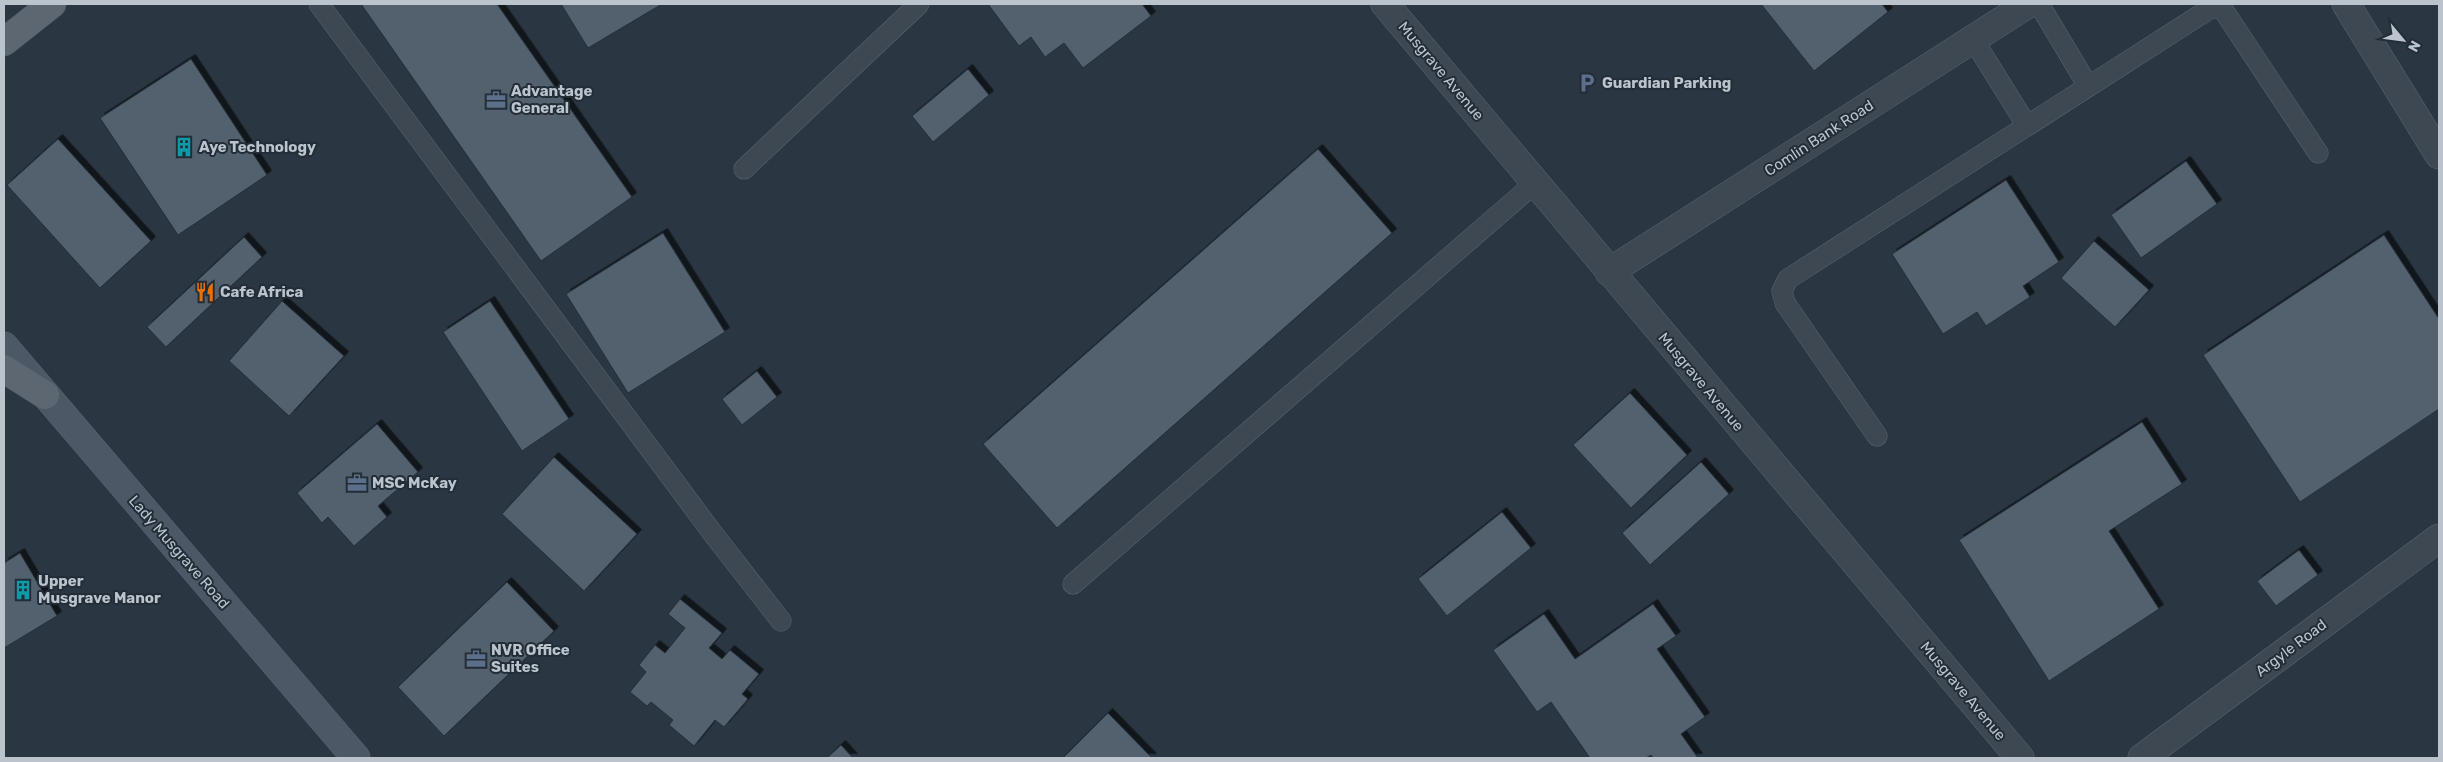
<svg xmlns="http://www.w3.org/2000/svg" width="2443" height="762" font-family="Rubik,sans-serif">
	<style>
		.building { fill: #53616d; stroke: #242f39; filter: url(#shadow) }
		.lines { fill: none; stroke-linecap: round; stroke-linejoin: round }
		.lane-casing { stroke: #5c666f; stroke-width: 21 }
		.street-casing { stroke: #5c666f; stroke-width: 29 }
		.secondary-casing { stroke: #5c666f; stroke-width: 29 }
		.primary-casing { stroke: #48515b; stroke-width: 29 }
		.lane { stroke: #3e4852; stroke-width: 20 }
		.street { stroke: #3e4852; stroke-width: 28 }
		.secondary { stroke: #4c5865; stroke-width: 28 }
		.primary { stroke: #5c6772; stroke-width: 28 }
		.labels { text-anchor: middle; stroke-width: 4; stroke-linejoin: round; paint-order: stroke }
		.street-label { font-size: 15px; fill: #bbc3cc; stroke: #222d37 }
		.poi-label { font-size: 15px; font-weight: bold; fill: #bbc3cc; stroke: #222d37; text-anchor: start }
	</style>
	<defs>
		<filter id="shadow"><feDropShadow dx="4.5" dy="-4.5" stdDeviation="0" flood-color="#0009"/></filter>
	</defs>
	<rect width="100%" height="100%" fill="#2a3642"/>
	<path class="building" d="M361 4H497L632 197 541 261Z
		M561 4H662L588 48Z
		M988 4H1142L1151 16 1083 68 1064 43 1045 57 1031 37 1019 46Z
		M1761 4H1882L1888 12 1814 71Z
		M191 59 267 175 178 235 100 118Z
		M968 69 989 95 933 142 912 116Z
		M58 139 151 241 100 288 7 185Z
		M1318 149 1392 233 1057 528 983 444Z
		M2186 161 2217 204 2141 258 2111 215Z
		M2006 180 2059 262 2023 286 2030 297 1986 326 1977 312 1943 334 1892 254Z
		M663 233 725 332 628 393 566 294Z
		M2384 235 2439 319V409L2300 502 2203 355Z
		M244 237 262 257 166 347 147 327Z
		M2094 241 2149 290 2115 327 2061 278Z
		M282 301 344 356 289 416 229 361Z
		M490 301 569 419 522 451 443 332Z
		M757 371 777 397 742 425 722 399Z
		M1630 393 1687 455 1631 508 1573 445Z
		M2142 422 2182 484 2109 531 2159 609 2049 681 1959 540Z
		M377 424 418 472 378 506 387 517 354 546 328 517 322 523 297 493Z
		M554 457 637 534 584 591 502 514Z
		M1701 462 1729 494 1650 565 1622 533Z
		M1502 512 1531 548 1447 616 1418 579Z
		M2299 550 2318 575 2276 606 2257 581Z
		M20 553 57 616 4 648V563Z
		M507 582 554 631 444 736 398 687Z
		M680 599 722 633 709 648 722 659 730 650 759 674 742 694 748 699 724 727 715 720 694 746 669 725 673 720 651 702 647 706 630 692 646 672 639 665 655 645 665 653 685 628 668 614Z
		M1653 604 1676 636 1657 649 1705 717 1681 734 1698 758H1653L1651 755 1646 758H1590L1551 702 1537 712 1493 650 1544 614 1575 659Z
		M1108 713 1152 758H1063Z
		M841 745 853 758H827Z"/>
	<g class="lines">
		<defs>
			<path id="lane" d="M319 4 714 535 781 621
				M2039 4 2088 86
				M1973 39 2027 126
				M744 169 919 4
				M1877 436 1785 303 1782 291 1788 279 2211 8H2222L2318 153
				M1073 584 1535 183"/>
			<path id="street" d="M1385 4 2020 758
				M2346 4 2439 155
				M1609 272 2028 4
				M2142 758 2439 538"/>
			<path id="secondary" d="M4 346 356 758"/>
			<path id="primary" d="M4 42 52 4
				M4 369 45 395"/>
		</defs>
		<use href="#lane" class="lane-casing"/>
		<use href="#street" class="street-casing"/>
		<use href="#secondary" class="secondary-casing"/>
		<use href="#primary" class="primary-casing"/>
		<use href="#lane" class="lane"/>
		<use href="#street" class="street"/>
		<use href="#secondary" class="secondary"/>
		<use href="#primary" class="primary"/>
	</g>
	<defs>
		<symbol id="parking-bare" viewBox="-9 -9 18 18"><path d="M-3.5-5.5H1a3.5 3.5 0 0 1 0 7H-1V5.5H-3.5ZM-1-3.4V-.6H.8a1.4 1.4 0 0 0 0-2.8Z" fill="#5c6f8a" stroke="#222d37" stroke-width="2.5" paint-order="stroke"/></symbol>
		<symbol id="office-bare" viewBox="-9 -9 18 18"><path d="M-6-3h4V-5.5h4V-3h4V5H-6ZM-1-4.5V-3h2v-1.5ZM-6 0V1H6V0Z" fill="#5c6f8a" stroke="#222d37" stroke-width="2.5" paint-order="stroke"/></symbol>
		<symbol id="building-bare" viewBox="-9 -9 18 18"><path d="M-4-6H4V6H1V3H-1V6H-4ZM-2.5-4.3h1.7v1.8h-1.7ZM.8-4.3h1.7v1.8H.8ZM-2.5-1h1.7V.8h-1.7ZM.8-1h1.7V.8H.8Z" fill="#0f9aa8" stroke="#222d37" stroke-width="2.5" paint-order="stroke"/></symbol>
		<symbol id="restaurant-bare" viewBox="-9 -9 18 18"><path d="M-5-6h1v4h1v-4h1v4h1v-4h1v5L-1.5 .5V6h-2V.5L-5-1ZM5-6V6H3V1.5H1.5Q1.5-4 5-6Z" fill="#e8710a" stroke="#222d37" stroke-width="2.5" paint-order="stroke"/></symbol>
	</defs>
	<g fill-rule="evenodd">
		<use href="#parking-bare" x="1573" y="69" width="28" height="28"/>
		<use href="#office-bare" x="482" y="86" width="28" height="28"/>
		<use href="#building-bare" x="170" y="133" width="28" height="28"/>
		<use href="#restaurant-bare" x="191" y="278" width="28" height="28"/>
		<use href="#office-bare" x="343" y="469" width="28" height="28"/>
		<use href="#building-bare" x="9" y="576" width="28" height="28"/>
		<use href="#office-bare" x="462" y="645" width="28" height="28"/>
	</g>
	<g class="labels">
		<g class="street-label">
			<text transform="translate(1441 71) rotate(50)" y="5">Musgrave Avenue</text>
			<text transform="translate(1819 138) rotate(-33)" y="5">Comlin Bank Road</text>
			<text transform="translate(1701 382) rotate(50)" y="5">Musgrave Avenue</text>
			<text transform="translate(179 552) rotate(49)" y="5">Lady Musgrave Road</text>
			<text transform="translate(2291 648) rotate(-37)" y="5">Argyle Road</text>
			<text transform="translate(1963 691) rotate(50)" y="5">Musgrave Avenue</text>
		</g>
		<g class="poi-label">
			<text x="1602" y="88">Guardian Parking</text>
			<text x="511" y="96">Advantage<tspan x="511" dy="17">General</tspan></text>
			<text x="199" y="152">Aye Technology</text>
			<text x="220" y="297">Cafe Africa</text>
			<text x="372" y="488">MSC McKay</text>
			<text x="38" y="586">Upper<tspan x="38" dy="17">Musgrave Manor</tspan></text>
			<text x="491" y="655">NVR Office<tspan x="491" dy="17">Suites</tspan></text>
		</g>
	</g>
	<rect width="2443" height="762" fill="none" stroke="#bbc3cc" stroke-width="10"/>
	<g transform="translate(2403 40) rotate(119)" stroke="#222d37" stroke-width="4" paint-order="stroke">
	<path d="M0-4L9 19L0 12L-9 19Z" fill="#bbc3cc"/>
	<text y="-8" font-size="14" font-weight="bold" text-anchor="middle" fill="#bbc3cc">N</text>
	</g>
</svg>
